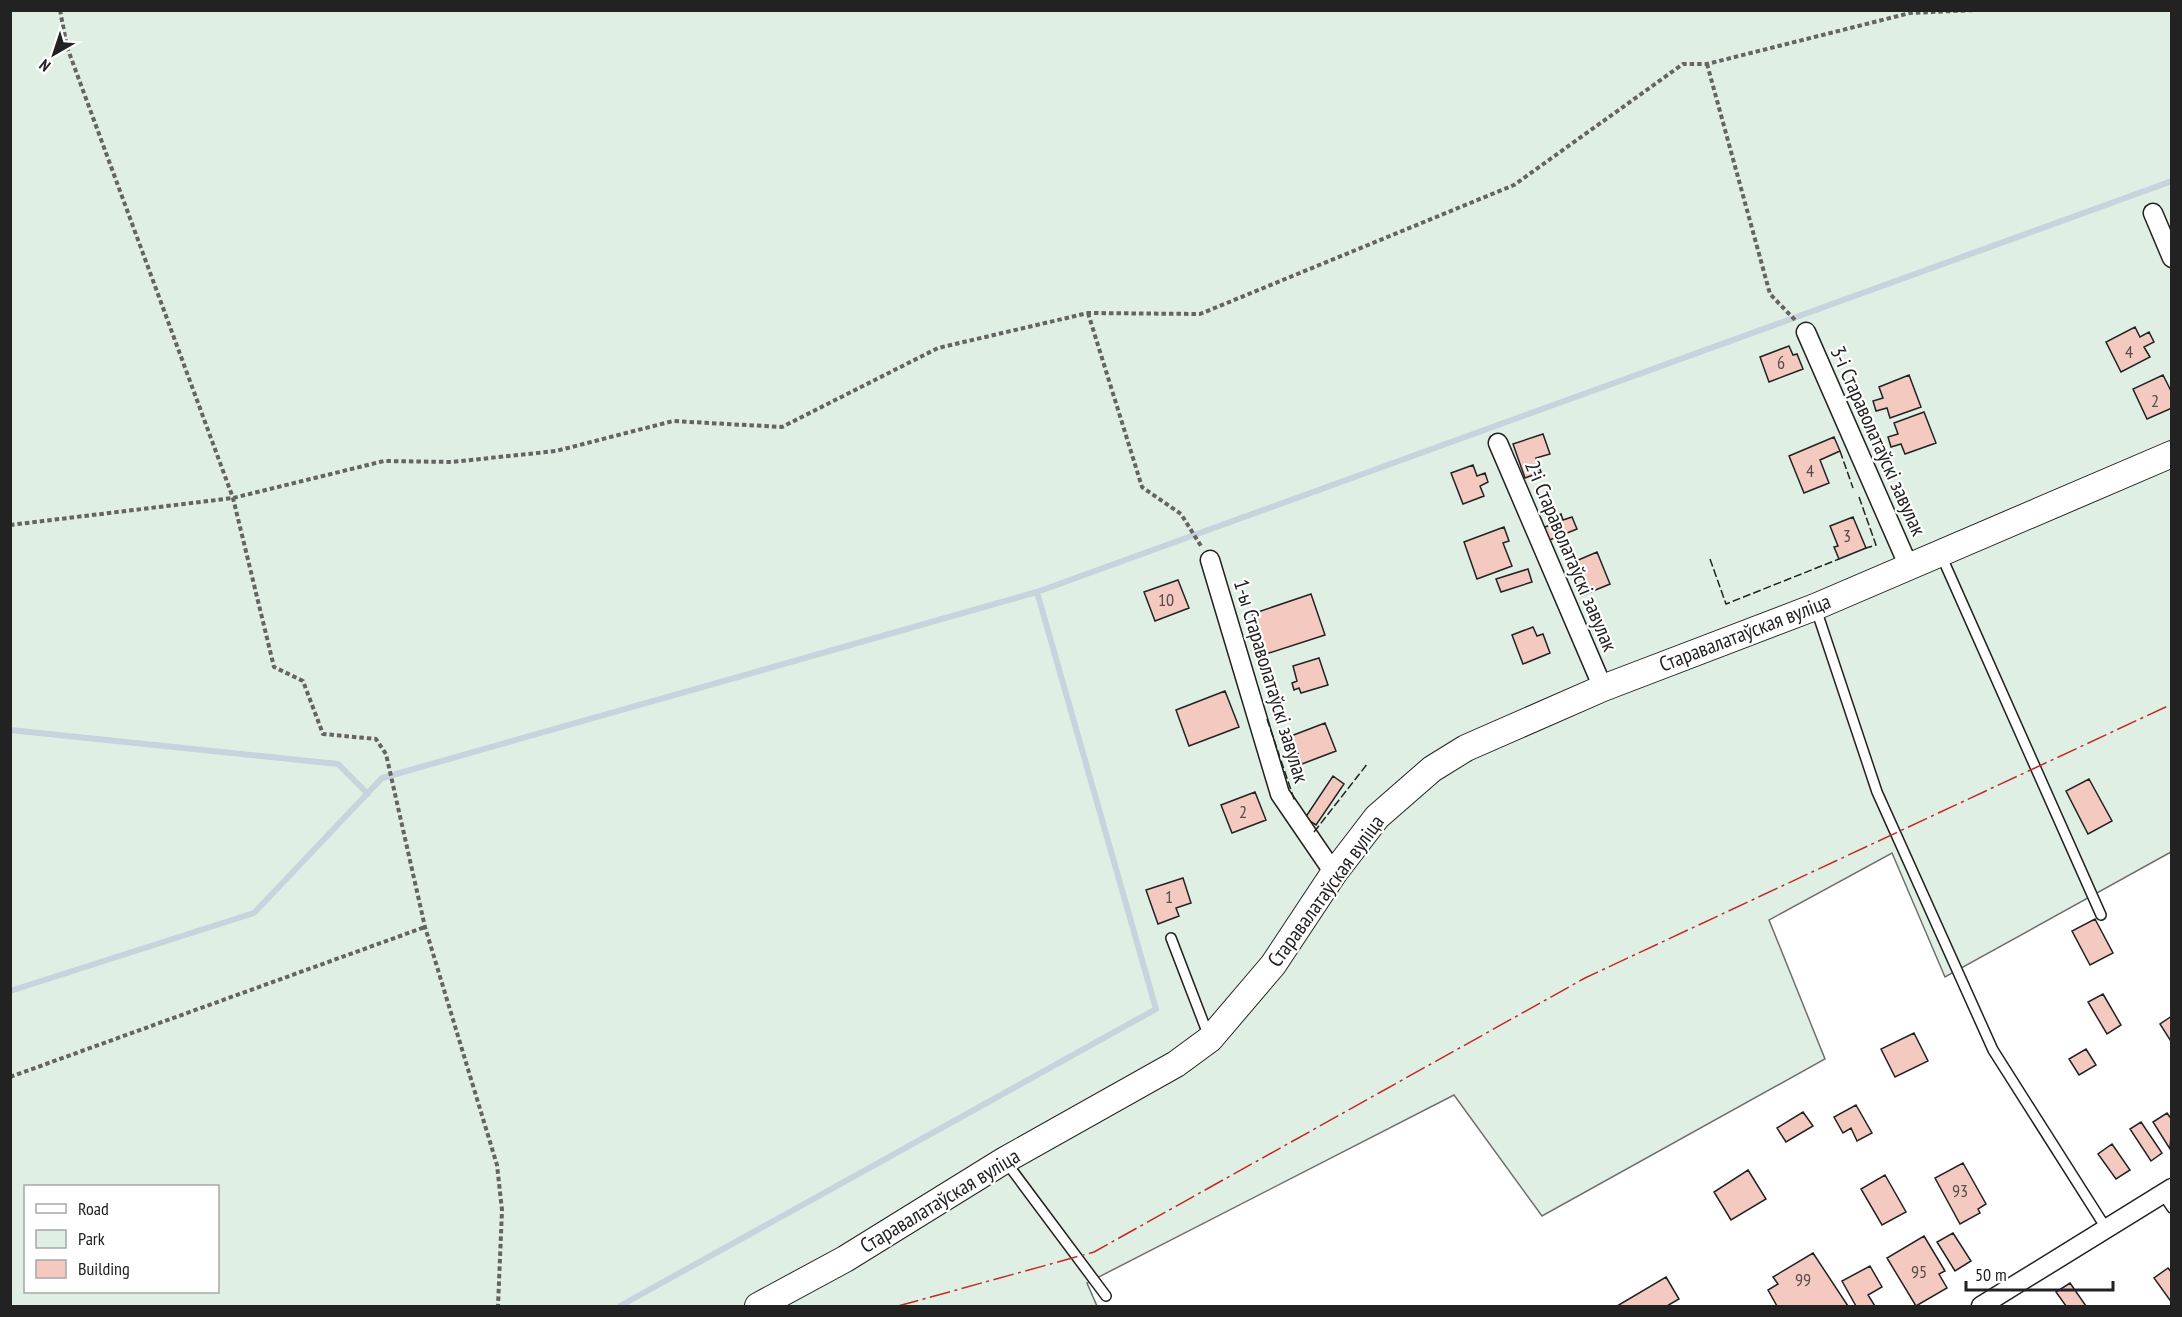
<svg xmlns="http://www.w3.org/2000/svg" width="2182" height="1317" font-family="'PT Sans Narrow',sans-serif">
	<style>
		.green { fill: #e0efe3; stroke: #6f6f6f; stroke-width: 1.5; fill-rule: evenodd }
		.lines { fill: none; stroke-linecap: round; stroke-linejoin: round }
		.stream { stroke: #c7d3dd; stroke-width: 6 }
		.building { fill: #f3c9c0; stroke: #222; stroke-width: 1.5 }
		.lane-casing { stroke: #222; stroke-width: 12 }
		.street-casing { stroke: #222; stroke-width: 21 }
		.secondary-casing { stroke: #222; stroke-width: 28 }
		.path { stroke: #646464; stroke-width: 4; stroke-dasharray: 4.5 3; stroke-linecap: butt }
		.lane { stroke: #fff; stroke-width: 9 }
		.street { stroke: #fff; stroke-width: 18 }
		.secondary { stroke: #fff; stroke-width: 26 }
		.fence { stroke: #222; stroke-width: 1.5; stroke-dasharray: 8 3; stroke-linecap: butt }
		.power { stroke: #c62828; stroke-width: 1.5; stroke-dasharray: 21 4.5 3 4.5; stroke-linecap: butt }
		.labels { text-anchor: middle; stroke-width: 4.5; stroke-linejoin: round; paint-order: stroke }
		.number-label { font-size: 18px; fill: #564c4a }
		.street-label { font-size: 21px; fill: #222; stroke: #fff }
	</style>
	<rect width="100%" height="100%" fill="#fff"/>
	<path class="green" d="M10 11H2171V852L1945 977 1892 853 1769 920 1825 1059 1542 1216 1454 1095 1087 1283 1097 1306H11ZM26 1186H218V1292H26Z"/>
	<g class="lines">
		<path class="stream" d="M10 730 338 764 368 794
			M10 991 254 913 382 778 1037 592 2172 181
			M620 1306 1156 1009 1037 592"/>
	</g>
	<path class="building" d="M2135 327 2140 337 2149 332 2154 342 2144 347 2150 357 2121 372 2106 342Z
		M1789 346 1793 355 1797 354 1803 369 1769 382 1760 357Z
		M1909 375 1921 407 1890 418 1887 408 1876 411 1873 401 1883 398 1879 387Z
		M2163 375 2172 393V408L2147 419 2133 389Z
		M1924 412 1936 443 1905 454 1901 444 1891 447 1888 437 1898 434 1894 423Z
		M1543 434 1550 454 1536 458 1541 472 1525 478 1513 444Z
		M1834 437 1840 451 1820 460 1829 483 1804 493 1789 456Z
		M1473 465 1477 476 1485 473 1488 482 1480 486 1484 496 1463 504 1451 473Z
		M1561 514 1563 520 1572 517 1577 529 1547 541 1542 528 1556 523 1553 517Z
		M1853 517 1866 548 1839 559 1834 547 1838 546 1830 526Z
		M1504 527 1509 541 1503 543 1512 566 1477 579 1464 542Z
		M1597 552 1610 584 1581 596 1569 564Z
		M1528 569 1532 582 1501 592 1496 579Z
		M1178 580 1189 608 1155 621 1144 592Z
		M1311 594 1325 635 1266 654 1252 614Z
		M1533 627 1537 636 1543 634 1550 653 1523 664 1512 635Z
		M1319 658 1328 685 1301 693 1299 688 1294 690 1292 683 1297 681 1293 666Z
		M1225 691 1239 727 1189 746 1176 710Z
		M1325 723 1336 751 1302 764 1291 736Z
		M1333 776 1344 784 1316 825 1305 818Z
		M2089 779 2112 821 2088 834 2066 791Z
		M1255 792 1266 820 1232 833 1221 805Z
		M1183 878 1191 903 1176 908 1179 916 1158 924 1146 890Z
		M2095 919 2113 953 2090 965 2072 931Z
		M2103 994 2121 1025 2107 1034 2088 1002Z
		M2172 1016V1043L2160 1024Z
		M1914 1033 1928 1061 1895 1077 1881 1049Z
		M2086 1049 2096 1065 2079 1075 2069 1059Z
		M1856 1105 1872 1133 1857 1141 1851 1128 1843 1133 1834 1117Z
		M1803 1112 1813 1126 1786 1142 1777 1128Z
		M2167 1113 2172 1120 2170 1149 2153 1122Z
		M2141 1122 2162 1153 2151 1161 2130 1129Z
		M2112 1144 2130 1170 2116 1179 2098 1154Z
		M1963 1163 1986 1204 1978 1209 1980 1213 1960 1224 1935 1178Z
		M1748 1170 1766 1199 1731 1220 1714 1192Z
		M1885 1175 1906 1212 1882 1225 1861 1189Z
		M1953 1233 1971 1261 1955 1271 1937 1242Z
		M1924 1236 1945 1271 1939 1274 1947 1288 1916 1306 1887 1258Z
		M1813 1253 1848 1306H1777L1768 1290 1778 1284 1773 1277Z
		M1870 1266 1882 1287 1868 1295 1875 1306H1856L1842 1281Z
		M2168 1268 2172 1273V1303L2154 1278Z
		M1666 1277 1679 1299 1667 1306H1617Z
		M2070 1283 2086 1306H2066L2056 1292Z"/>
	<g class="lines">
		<defs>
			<path id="lane" d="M1941 555 2101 915
				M1816 609 1877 792 1993 1050 2106 1228
				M1171 938 1209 1037
				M1006 1162 1106 1296
				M2162 1193 2172 1208"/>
			<path id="street" d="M2153 213 2172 258
				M1806 332 1909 567
				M1498 443 1603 688
				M1210 560 1280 794 1334 873
				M1981 1306 2172 1188"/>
			<path id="secondary" d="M758 1306 845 1259 1005 1160 1176 1064 1210 1039 1273 965 1334 873 1377 817 1432 769 1466 748 1603 688 1815 607 2172 454"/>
		</defs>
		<use href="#lane" class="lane-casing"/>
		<use href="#street" class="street-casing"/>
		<use href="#secondary" class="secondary-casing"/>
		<path class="path" d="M60 10 67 47 233 498 274 667 303 681 323 734 376 739 386 754 425 927 497 1165 502 1210 498 1306
			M1707 64 1770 294 1795 320
			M1088 313 1142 487 1181 514 1201 546
			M10 525 233 498 384 461 452 462 556 451 673 421 782 427 938 348 1088 313 1200 314 1514 185 1683 64H1707L1910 13 1976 10
			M10 1077 425 927"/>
		<use href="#lane" class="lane"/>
		<use href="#street" class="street"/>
		<use href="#secondary" class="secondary"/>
		<path class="fence" d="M1840 451 1853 488
			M1859 497 1876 545 1866 548
			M1710 559 1726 604 1839 559
			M1267 719 1295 802
			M1314 832 1368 763"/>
		<path class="power" d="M898 1306 1094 1252 1585 978 2172 704"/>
	</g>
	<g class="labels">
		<g class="number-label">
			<text x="2129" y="358">4</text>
			<text x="1781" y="369">6</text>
			<text x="2155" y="407">2</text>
			<text x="1810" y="477">4</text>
			<text x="1847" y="542">3</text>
			<text x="1166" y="606">10</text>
			<text x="1243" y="818">2</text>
			<text x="1169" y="903">1</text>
			<text x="1960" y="1197">93</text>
			<text x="1919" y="1278">95</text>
			<text x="1803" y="1286">99</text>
		</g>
		<g class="street-label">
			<text transform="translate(1878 441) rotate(66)" y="7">3-і Стараволатаўскі завулак</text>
			<text transform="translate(1571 556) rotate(67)" y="7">2-і Стараволатаўскі завулак</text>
			<text transform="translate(1745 633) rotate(-21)" y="7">Старавалатаўская вуліца</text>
			<text transform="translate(1271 681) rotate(73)" y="7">1-ы Стараволатаўскі завулак</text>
			<text transform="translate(1326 891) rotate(-54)" y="7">Старавалатаўская вуліца</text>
			<text transform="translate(940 1201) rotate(-31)" y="7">Старавалатаўская вуліца</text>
		</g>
	</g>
	<rect width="2182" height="1317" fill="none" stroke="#222222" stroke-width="24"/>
	<rect x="24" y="1185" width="195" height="108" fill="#ffffff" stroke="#a7a7a7" stroke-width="1.5"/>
	<rect x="36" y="1204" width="30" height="9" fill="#ffffff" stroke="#a7a7a7" stroke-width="1.5"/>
	<text x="78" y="1215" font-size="18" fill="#222222">Road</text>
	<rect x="36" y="1230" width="30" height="18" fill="#e0efe3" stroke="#a7a7a7" stroke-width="1.5"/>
	<text x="78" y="1245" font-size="18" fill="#222222">Park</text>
	<rect x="36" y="1260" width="30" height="18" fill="#f3c9c0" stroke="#a7a7a7" stroke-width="1.5"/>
	<text x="78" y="1275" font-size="18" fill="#222222">Building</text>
	<g transform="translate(54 54) rotate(219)" stroke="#ffffff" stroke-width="4.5" paint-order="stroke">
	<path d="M0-4.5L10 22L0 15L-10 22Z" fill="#222222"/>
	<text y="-9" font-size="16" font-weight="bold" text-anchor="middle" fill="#222222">N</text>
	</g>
	<path d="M1966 1281v9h147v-9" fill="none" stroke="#222222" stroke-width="3"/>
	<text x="1975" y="1281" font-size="18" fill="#222222" stroke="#ffffff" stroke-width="4.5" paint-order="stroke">50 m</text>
</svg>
